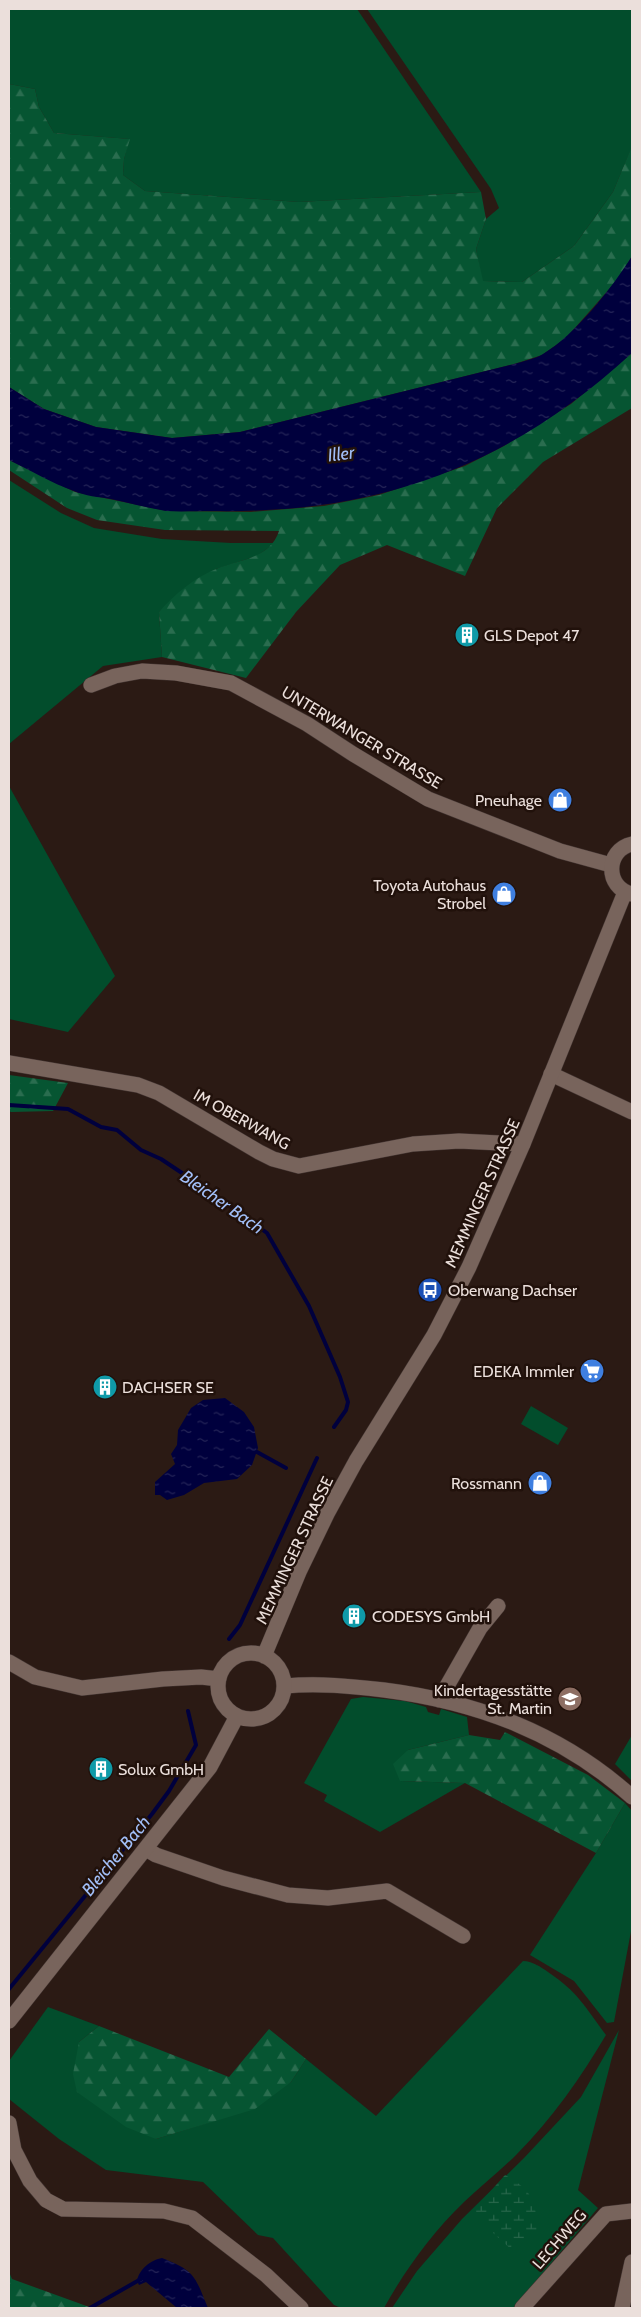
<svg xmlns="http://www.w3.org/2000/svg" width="641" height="2317" font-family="Cabin,sans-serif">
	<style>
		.green { fill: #024d2c }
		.forest { fill: url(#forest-firs) }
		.wetland { fill: url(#wetland-marsh) }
		.water { fill: url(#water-ripples) }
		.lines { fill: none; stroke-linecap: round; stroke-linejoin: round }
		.stream { stroke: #00003d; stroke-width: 4 }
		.street-casing { stroke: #433532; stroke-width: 16 }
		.secondary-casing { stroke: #433532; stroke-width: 16 }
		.street { stroke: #78645c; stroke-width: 15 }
		.secondary { stroke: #78645c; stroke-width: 15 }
		.labels { text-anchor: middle; stroke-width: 5; stroke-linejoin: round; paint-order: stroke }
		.poi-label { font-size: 16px; fill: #ebdfdb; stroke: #21110b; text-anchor: start }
		.street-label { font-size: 16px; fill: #ebdfdb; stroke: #21110b }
		.water-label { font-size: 18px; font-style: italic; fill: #a1bef7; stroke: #21110b }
	</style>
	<defs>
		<pattern id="forest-firs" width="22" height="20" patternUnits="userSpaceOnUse" patternTransform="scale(1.25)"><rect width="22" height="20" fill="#065532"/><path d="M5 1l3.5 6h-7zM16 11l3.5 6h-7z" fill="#2a6d4f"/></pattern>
		<pattern id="wetland-marsh" width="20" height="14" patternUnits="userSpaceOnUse" patternTransform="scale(1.25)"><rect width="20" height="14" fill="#024d2c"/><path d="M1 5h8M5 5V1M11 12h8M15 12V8" fill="none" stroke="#27664a"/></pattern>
		<pattern id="water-ripples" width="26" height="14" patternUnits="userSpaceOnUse" patternTransform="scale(1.25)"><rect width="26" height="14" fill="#00003d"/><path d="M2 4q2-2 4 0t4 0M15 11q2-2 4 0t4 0" fill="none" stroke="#252558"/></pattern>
	</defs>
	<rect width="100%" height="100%" fill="#2b1a14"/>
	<path class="green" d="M9 9H357L481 192 299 202 145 191 123 175 124 159 129 139 54 133 39 107 35 89 9 84Z
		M367 9H632V147L613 192 574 246 522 282 482 281 476 249 486 219 499 208 491 189Z
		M9 480 61 513 94 528 162 539 231 543H275L257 556 216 569 159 612 162 657 103 666 9 744Z
		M9 786 115 976 68 1032 9 1019Z
		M531 1406 568 1428 558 1445 521 1424Z
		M363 1697 405 1701 426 1707 428 1712 439 1715 441 1709 467 1717 469 1735 408 1750 401 1781 465 1783 380 1832 324 1801 327 1795 304 1783 351 1699Z
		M632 1735V1781L615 1764Z
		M625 1803 632 1811V1926L614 2022 607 2023 574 1981 530 1955 596 1853Z
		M523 1961C532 1961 541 1967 548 1972 578 1992 585 2007 606 2035 581 2077 552 2119 517 2154 500 2171 481 2186 464 2202 432 2233 405 2270 384 2308H341L334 2305 273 2238 258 2235 203 2182 106 2170 59 2139 9 2099V2061L48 2007 99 2026 79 2042 156 2139 220 2119 291 2082 306 2059 376 2116Z
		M619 2030 578 2190 598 2208 513 2308H392L417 2271 462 2219 524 2158 581 2097Z"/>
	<path class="forest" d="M9 84 35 89 39 107 54 133 130 139 124 159 123 175 145 191 299 202 481 192 486 219 476 249 483 281 522 282 574 246 613 192 632 146V256L619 278 566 338 542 355 514 364 240 432 172 438 96 427 44 409 9 387Z
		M632 353V408L543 462 497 508 465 576 387 545 340 565 296 612 246 678 162 657 159 612C175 594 194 578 216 569 240 559 270 559 279 531L165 530 97 520 67 508 9 470V460L75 492 167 511 251 512 324 506 379 495 465 466 504 446 571 404Z
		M9 1075 68 1083 53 1111 11 1112 9 1111Z
		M505 1732 588 1775 625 1803 596 1853 465 1783 400 1781 393 1764 408 1750 469 1735 500 1740Z
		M99 2026 229 2077 269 2029 306 2059 291 2082 255 2109 156 2139 126 2127 77 2092 73 2074 79 2042Z
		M9 2272 12 2279 92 2308H9Z"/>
	<path class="wetland" d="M505 2175C534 2191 535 2201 538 2233L513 2251 471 2213Z"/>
	<path class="water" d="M632 256V353C509 466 379 514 212 511 197 511 181 512 166 511 148 508 129 503 111 499 99 497 85 496 74 491 51 483 30 470 9 460V387L44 409 96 427 172 438 240 432 514 364C524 361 535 359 543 354 575 335 612 288 632 256Z
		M225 1398 244 1412 254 1427 258 1448 252 1465 237 1479 204 1483 184 1495 167 1500 160 1495H155V1482L175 1464 171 1454 177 1445 178 1430 191 1408 203 1400Z
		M162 2258C196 2271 195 2277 208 2308H177L146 2282 139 2285 137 2281C139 2269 151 2260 162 2258Z"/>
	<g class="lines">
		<path class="stream" d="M9 1105 68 1109 101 1127 117 1130 141 1150 161 1159 215 1195 267 1233 309 1306 340 1377 348 1402 346 1410 334 1427
			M257 1452 286 1468
			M229 1639 240 1625 317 1458
			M9 1989 152 1814 169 1791 196 1745 188 1711
			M90 2308 141 2279"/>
		<defs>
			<path id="street" d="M91 685 115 676 142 671 176 673 231 683 307 724 353 754 428 799 560 851 611 865
				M9 1063 138 1085 159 1093 259 1152 273 1159 299 1166 413 1144 459 1141 523 1144
				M551 1074 632 1112
				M285 1686C318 1683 350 1686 384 1690 477 1702 561 1733 632 1797
				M439 1700 480 1628 498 1606
				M146 1849 156 1855 223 1878 288 1895 328 1898 387 1891 463 1936
				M9 2123 14 2150 30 2181 46 2200 63 2209 164 2211 192 2218 266 2275 301 2308
				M522 2308 606 2214 632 2211
				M622 2308 632 2262"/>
			<path id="secondary" d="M632 844C605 850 605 888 632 894
				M218 1686a33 33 0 1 1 66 0a33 33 0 1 1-66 0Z
				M264 1656 299 1572 327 1514 356 1461 434 1335 469 1267 523 1144 625 892
				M9 1662 35 1677 82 1688 163 1679 201 1677 219 1679
				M9 2021 210 1767 237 1716"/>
		</defs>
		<use href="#street" class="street-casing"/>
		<use href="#secondary" class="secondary-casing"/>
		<use href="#street" class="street"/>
		<use href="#secondary" class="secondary"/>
	</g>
	<defs>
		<symbol id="building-disc" viewBox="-11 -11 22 22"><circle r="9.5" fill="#0f9aa8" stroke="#21110b"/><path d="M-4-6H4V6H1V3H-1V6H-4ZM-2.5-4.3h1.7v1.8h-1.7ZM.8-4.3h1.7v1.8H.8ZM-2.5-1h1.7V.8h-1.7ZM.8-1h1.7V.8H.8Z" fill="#fff"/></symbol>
		<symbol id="shop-disc" viewBox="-11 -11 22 22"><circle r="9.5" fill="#3f7fe0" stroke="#21110b"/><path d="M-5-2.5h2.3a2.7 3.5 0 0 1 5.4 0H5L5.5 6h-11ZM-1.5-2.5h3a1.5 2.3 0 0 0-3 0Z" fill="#fff"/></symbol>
		<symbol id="bus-disc" viewBox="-11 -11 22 22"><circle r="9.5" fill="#1a4fb4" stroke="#21110b"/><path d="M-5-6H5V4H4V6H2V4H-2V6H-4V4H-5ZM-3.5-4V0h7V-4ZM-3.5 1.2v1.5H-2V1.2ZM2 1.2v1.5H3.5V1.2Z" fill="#fff"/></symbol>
		<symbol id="supermarket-disc" viewBox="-11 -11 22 22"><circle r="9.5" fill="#3f7fe0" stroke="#21110b"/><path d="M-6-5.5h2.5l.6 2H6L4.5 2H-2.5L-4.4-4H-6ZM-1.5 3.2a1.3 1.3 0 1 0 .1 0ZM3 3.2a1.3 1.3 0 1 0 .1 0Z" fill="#fff"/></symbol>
		<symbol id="school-disc" viewBox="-11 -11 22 22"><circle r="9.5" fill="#8d6e63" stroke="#21110b"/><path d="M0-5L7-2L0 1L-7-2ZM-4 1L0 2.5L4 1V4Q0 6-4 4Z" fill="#fff"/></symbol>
	</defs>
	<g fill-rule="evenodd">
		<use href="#building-disc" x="453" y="621" width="28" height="28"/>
		<use href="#shop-disc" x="546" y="786" width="28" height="28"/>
		<use href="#shop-disc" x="490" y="880" width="28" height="28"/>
		<use href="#bus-disc" x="416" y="1276" width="28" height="28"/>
		<use href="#supermarket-disc" x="578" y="1357" width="28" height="28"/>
		<use href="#building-disc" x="91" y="1373" width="28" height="28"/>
		<use href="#shop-disc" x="526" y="1469" width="28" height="28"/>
		<use href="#building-disc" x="340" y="1602" width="28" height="28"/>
		<use href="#school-disc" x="556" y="1685" width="28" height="28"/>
		<use href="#building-disc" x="87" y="1755" width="28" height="28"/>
	</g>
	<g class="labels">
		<g class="poi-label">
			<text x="484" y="641">GLS Depot 47</text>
			<text x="542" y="806" text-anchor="end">Pneuhage</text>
			<text x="486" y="891" text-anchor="end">Toyota Autohaus<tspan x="486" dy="18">Strobel</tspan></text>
			<text x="448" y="1296">Oberwang Dachser</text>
			<text x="574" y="1377" text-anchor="end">EDEKA Immler</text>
			<text x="122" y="1393">DACHSER SE</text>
			<text x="522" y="1489" text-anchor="end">Rossmann</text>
			<text x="372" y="1622">CODESYS GmbH</text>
			<text x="552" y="1696" text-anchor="end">Kindertagesstätte<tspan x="552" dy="18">St. Martin</tspan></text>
			<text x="118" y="1775">Solux GmbH</text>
		</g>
		<g class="street-label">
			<text transform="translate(362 737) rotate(31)" y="6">UNTERWANGER STRASSE</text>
			<text transform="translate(242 1119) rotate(29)" y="6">IM OBERWANG</text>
			<text transform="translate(482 1193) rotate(-66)" y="6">MEMMINGER STRASSE</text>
			<text transform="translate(294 1550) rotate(-65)" y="6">MEMMINGER STRASSE</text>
			<text transform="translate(559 2239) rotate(-49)" y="6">LECHWEG</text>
		</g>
		<g class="water-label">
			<text transform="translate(341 454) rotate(-7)" y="6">Iller</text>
			<text transform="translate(222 1202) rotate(35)" y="6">Bleicher Bach</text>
			<text transform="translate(116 1856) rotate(-51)" y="6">Bleicher Bach</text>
		</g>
	</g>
	<rect width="641" height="2317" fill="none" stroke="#ebdfdb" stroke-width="20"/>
</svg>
